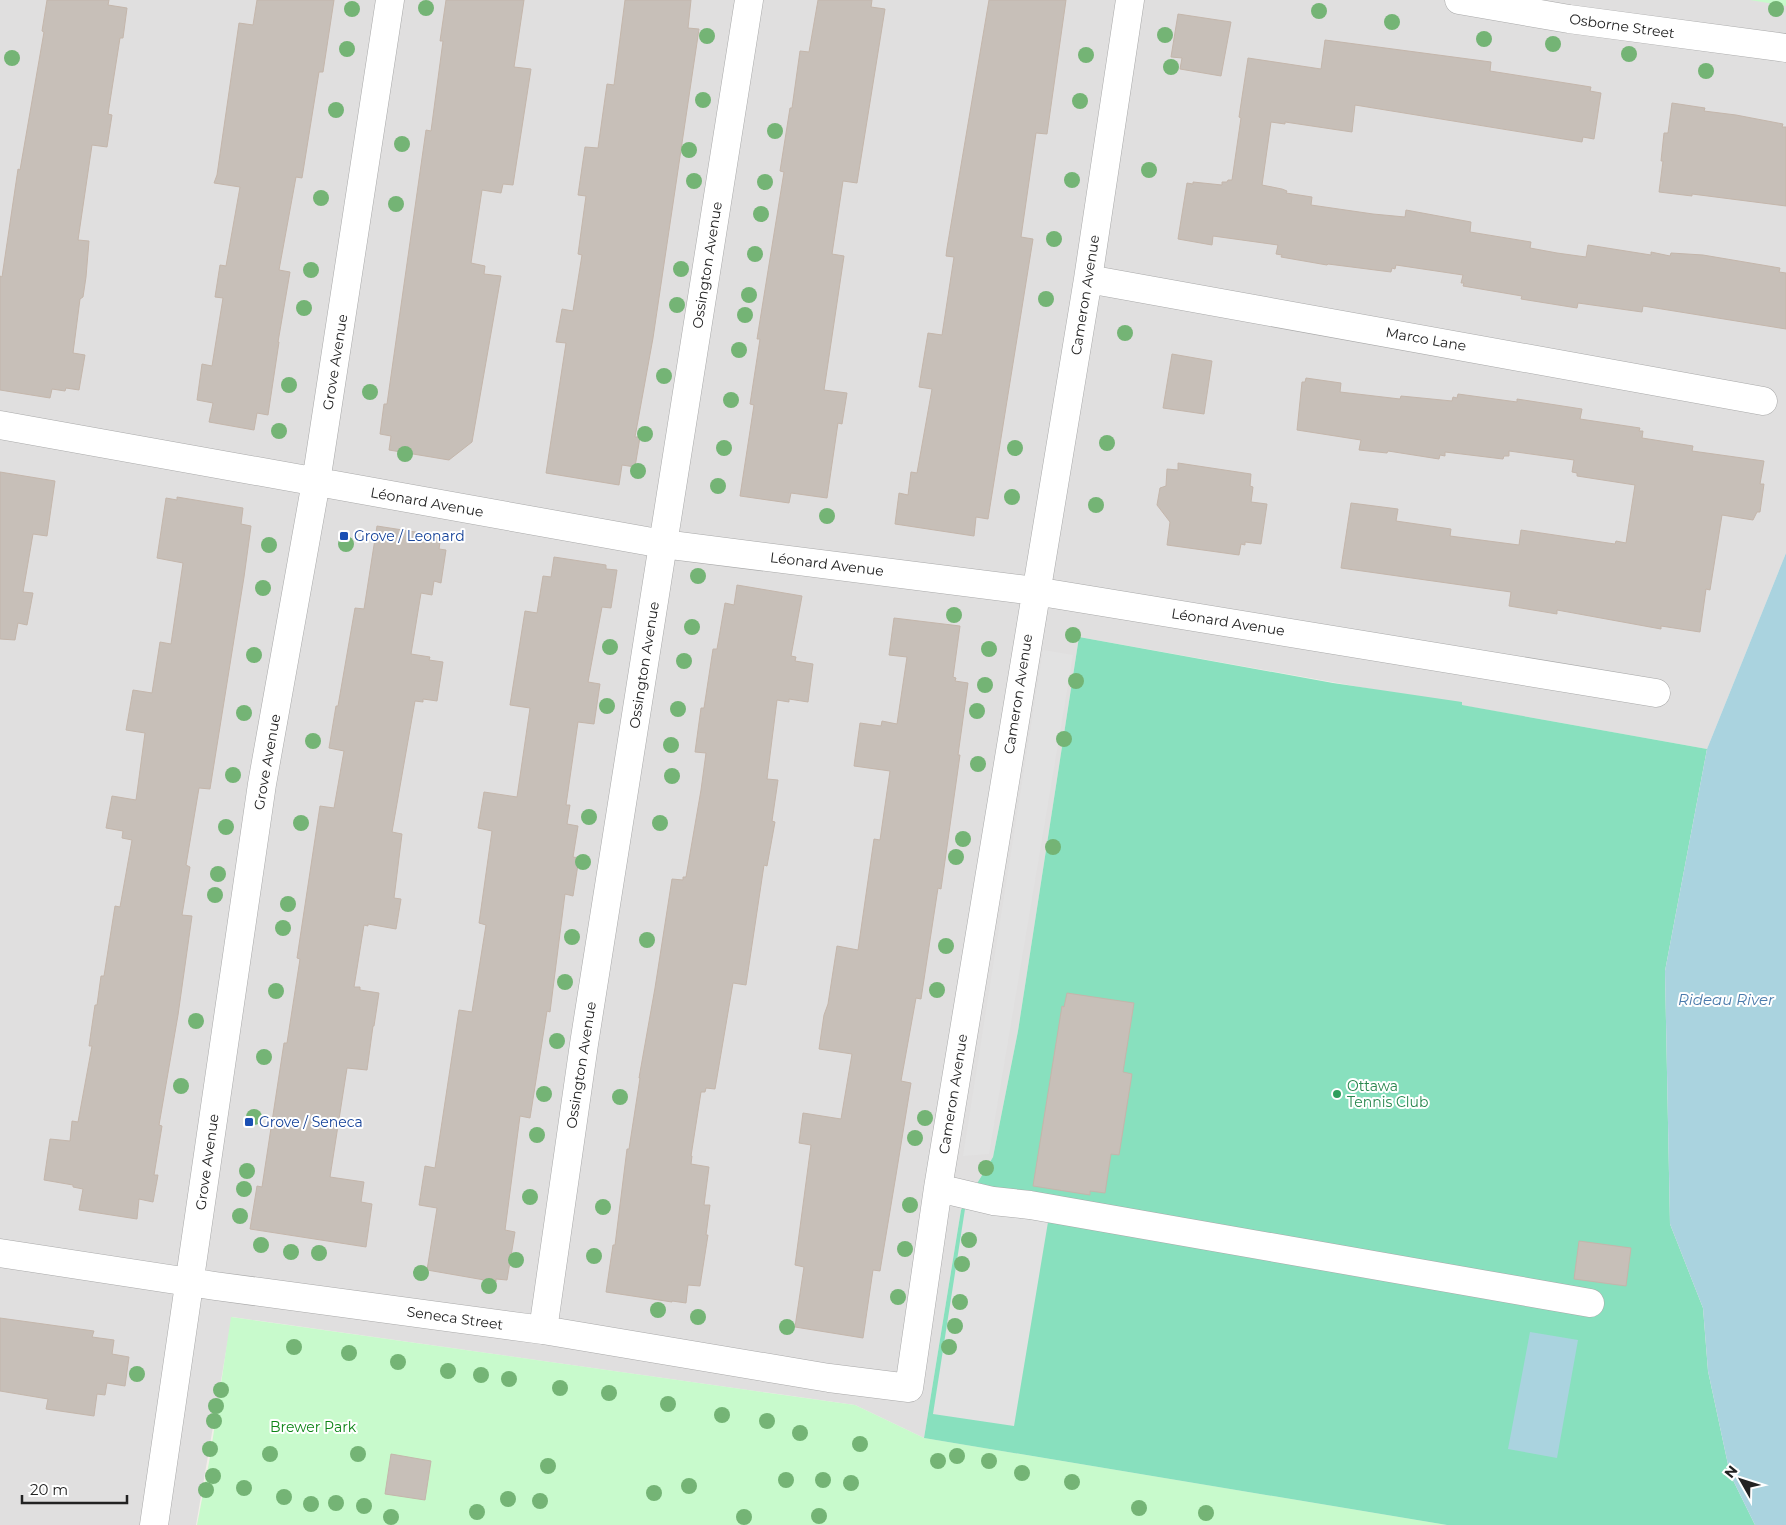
<svg xmlns="http://www.w3.org/2000/svg" width="1786" height="1525" font-family="Montserrat,sans-serif">
	<style>
		.residential { fill: #e0dfdf }
		.park { fill: #c8facc }
		.pitch { fill: #88e0be }
		.parking { fill: #e2e2e2 }
		.water { fill: #aad3df }
		.building { fill: #c7bfb8; stroke: #c4b6ab }
		.lines { fill: none; stroke-linecap: round; stroke-linejoin: round }
		.minor-casing { stroke: #a9a9a9; stroke-width: 29 }
		.minor { stroke: #fff; stroke-width: 28 }
		.tree { fill: #74b475 }
		.transit-dot { fill: #1a4fb4; stroke: #fff; stroke-width: 2 }
		.leisure-dot { fill: #2e9e5b; stroke: #fff; stroke-width: 2 }
		.labels { text-anchor: middle; stroke-width: 4; stroke-linejoin: round; paint-order: stroke }
		.street-label { font-size: 14px; fill: #222; stroke: #fff }
		.transit-label { font-size: 14px; fill: #164399; stroke: #fff; text-anchor: start }
		.leisure-label { font-size: 14px; fill: #27864d; stroke: #fff; text-anchor: start }
		.park-label { font-size: 14px; fill: #0c8416; stroke: #fff }
		.water-label { font-size: 15px; font-style: italic; fill: #4a7aab; stroke: #fff }
	</style>
	<rect width="100%" height="100%" fill="#f2efe9"/>
	<path class="residential" d="M0 0H1786V553L1707 749 1079 637 1018 1031 993 1157 961 1210 924 1438 855 1405 232 1317 196 1525H0Z"/>
	<path class="park" d="M1750 0H1786V6Z
		M231 1317 855 1405 924 1438 1447 1525H197L210 1457Z"/>
	<path class="pitch" d="M1079 637 1333 683 1462 702V705L1707 749 1665 971 1670 1224 1703 1308 1708 1371 1730 1474 1755 1525H1447L924 1438 961 1210 993 1157 1018 1031Z"/>
	<path class="parking" d="M1043 650 1073 655 989 1154 963 1156Z
		M965 1209 1048 1222 1014 1426 933 1414Z"/>
	<path class="water" d="M1786 553V1525H1755L1730 1474 1708 1371 1703 1308 1670 1224 1665 971 1707 749Z
		M1530 1332 1578 1340 1557 1458 1508 1449Z"/>
	<path class="building" d="M47 0H109L108 5 127 8 123 38H120L108 114 112 115 107 147 92 145 78 240 89 241 86 277 83 297 80 299 73 353 85 355 79 390 66 388 65 391 52 389 50 398 0 390V276L2 277 18 169 20 170 44 32 42 31Z
		M257 0H334L323 72H319L302 178 296 177 279 270 290 272 278 342H279L268 415 257 413 254 430 209 422 213 403 197 400 202 364 212 366 223 298 215 297 220 265 226 266 240 187 214 183 217 175 239 23 253 25Z
		M446 0H524L514 67 531 69 513 185 503 184 501 193 482 190 471 263 485 266 484 274 501 276 472 442 449 460 389 450 391 436 380 434 384 404H387L426 130 431 131 443 41H440Z
		M625 0H691L688 28 699 29 653 338 635 437H640L635 467 622 465 619 485 546 473 566 343 556 342 562 309 573 311 582 255 578 254 586 196 578 195 585 147 598 148 607 84 614 85Z
		M818 0H872L871 7 885 9 857 183 843 181 832 254 844 256 824 390 847 393 842 424 838 423 827 498 791 493 789 503 740 496 754 405 750 404 760 339H757L784 172 780 171 790 108H792L800 51 809 52Z
		M989 0H1066L1047 134 1036 133 1021 237 1033 239 988 519 976 517 974 536 895 524 899 493 908 495 911 472 917 473 932 389 919 387 928 333 942 335 954 257 946 256 947 248Z
		M1178 14 1231 22 1221 76 1180 69 1182 58 1171 57Z
		M1325 40 1491 62 1490 71 1591 87 1590 91 1601 93 1594 139 1583 137 1582 142 1355 105 1352 132 1285 122V124L1271 122 1262 185 1282 189 1287 191 1286 193 1312 197 1311 205 1373 214 1405 217 1406 210 1471 222 1470 232 1531 242 1530 248 1557 253 1586 257 1588 245 1651 255V252L1670 256 1671 253 1703 255 1780 268 1779 272 1786 273V329L1643 306 1642 312 1578 303 1577 308 1521 299 1522 296 1463 286 1464 283H1461L1463 275 1396 265 1395 269 1392 268 1391 272 1328 264 1327 265 1281 257 1282 255 1276 254 1278 245 1213 236 1212 245 1178 239 1187 183 1193 184V182L1222 185V182H1227L1228 180H1232L1241 118 1239 117 1248 58 1321 69Z
		M1672 103 1705 108 1704 111 1736 115 1783 124 1782 127H1786V206L1692 194V196L1659 192 1663 161H1661L1664 133H1668Z
		M1172 354 1212 361 1204 414 1163 408Z
		M1306 378 1341 383 1340 392 1400 399 1401 396 1452 401 1453 397 1457 398 1458 394 1517 402V399L1582 409 1580 419 1640 428 1639 431H1643L1642 438 1693 446 1692 451 1764 461 1760 484H1764L1760 512H1757L1753 520 1722 515 1710 590 1706 589 1700 632 1661 626V629L1557 610V614L1509 606 1511 592 1341 568 1351 503 1398 509 1396 521 1451 529 1450 536 1519 545 1521 530 1615 544 1616 541 1626 543 1635 485 1577 476V473L1572 472 1574 460 1509 451V456H1504L1503 459 1445 452V456L1440 455 1439 459 1388 451 1387 453 1359 450 1361 440 1297 430 1302 382H1305Z
		M1178 463 1251 474 1250 486 1253 487 1251 502 1267 504 1261 544 1245 542V545L1241 544 1239 555 1167 545 1170 522 1157 505 1160 488 1166 486 1167 469 1178 470Z
		M0 472 55 481 47 536 33 534 23 592 33 593 27 625 18 623 15 640 0 639Z
		M177 497 243 508 241 524 251 526 244 577 210 789 199 788 186 865 190 867 182 915 192 916 178 1015 159 1125 162 1126 154 1175H158L153 1202 139 1199 137 1219 79 1210 83 1189 73 1187V1185L44 1180 50 1139 70 1141 72 1121 78 1122 92 1046H89L95 1005H97L101 976H104L115 906 120 907 132 840 122 838 123 831 106 828 112 796 136 800 145 733 126 730 133 690 152 693 160 642 171 644 183 563 157 558 166 498 177 500Z
		M377 526 441 536 439 549 446 550 441 583 434 581 432 595 421 593 411 654 430 657 429 660 443 662 437 701 423 699V702L415 701 392 832 402 834 394 898 401 899 396 929 368 924V926L364 925 354 987H360V990L379 993 374 1026H373L367 1070 347 1068 330 1177 364 1182 361 1202 372 1204 366 1247 250 1229 257 1186 262 1187 284 1043H287L300 959 297 958 320 806 334 808 344 751 329 748 336 706H338L355 608 364 609Z
		M554 557 606 565V569L617 570 611 608 602 607 588 682 600 684 594 724 578 722 566 805H570L567 824 578 826 573 857 579 858 573 896 565 894 550 1012 547 1011 530 1118 520 1116 505 1230 515 1232 507 1280 496 1279V1282L427 1270 437 1208 419 1205 425 1166 435 1168 459 1010 472 1012 486 925 479 923 492 831 478 828 484 792 517 797 530 708 510 705 525 611 537 613 543 576 551 577Z
		M737 585 802 596 791 656 796 657 795 661 813 664 808 702 789 699V702L777 700 767 779 778 780 772 821 775 822 767 866 764 865 746 985 733 983 715 1089 706 1088 705 1092H701L691 1156H692L691 1164 709 1167 704 1205H710L706 1235H708L700 1286 688 1285 686 1303 672 1301V1302L606 1292 613 1245H615L627 1149H629L640 1078H639L655 988 672 879 683 880V877H686L701 790 706 753 695 752 701 708H704L713 649H717L725 603 734 605Z
		M894 618 960 626 953 677 956 678 955 681 968 683 958 755H960L941 889 938 888 921 999 916 998 901 1081 911 1083 896 1175 880 1271 873 1270 863 1338 795 1327 804 1267 795 1265 811 1145 799 1143 803 1113 841 1119 852 1054 819 1049 824 1015 828 1004 837 946 858 950 874 839 880 840 890 771 854 766 860 723 881 726 882 721 897 724 907 657 889 655Z
		M1067 993 1134 1003 1123 1072 1132 1074 1119 1155 1111 1154 1105 1193 1090 1191V1195L1033 1186 1062 1006 1064 1007Z
		M1579 1241 1631 1248 1626 1286 1574 1279Z
		M0 1318 94 1331 92 1337 114 1340 112 1354 129 1357 125 1386 107 1383 105 1395 97 1394 94 1416 46 1409 48 1399 0 1391Z
		M391 1454 431 1461 425 1500 385 1494Z"/>
	<g class="lines">
		<defs>
			<path id="minor" d="M1459 0 1569 19 1786 48
				M1088 279 1763 401
				M0 425 663 544 1035 591 1656 693
				M938 1188 993 1201 1030 1205 1590 1303
				M0 1253 215 1286 543 1330 829 1378 909 1388 938 1188 1088 279 1130 0
				M543 1330 584 1044 749 0
				M154 1525 262 784 316 482 390 0"/>
		</defs>
		<use href="#minor" class="minor-casing"/>
		<use href="#minor" class="minor"/>
	</g>
	<g class="tree">
		<circle cx="426" cy="8" r="8"/>
		<circle cx="352" cy="9" r="8"/>
		<circle cx="1776" cy="9" r="8"/>
		<circle cx="1319" cy="11" r="8"/>
		<circle cx="1392" cy="22" r="8"/>
		<circle cx="1165" cy="35" r="8"/>
		<circle cx="707" cy="36" r="8"/>
		<circle cx="1484" cy="39" r="8"/>
		<circle cx="1553" cy="44" r="8"/>
		<circle cx="347" cy="49" r="8"/>
		<circle cx="1629" cy="54" r="8"/>
		<circle cx="1086" cy="55" r="8"/>
		<circle cx="12" cy="58" r="8"/>
		<circle cx="1171" cy="67" r="8"/>
		<circle cx="1706" cy="71" r="8"/>
		<circle cx="703" cy="100" r="8"/>
		<circle cx="1080" cy="101" r="8"/>
		<circle cx="336" cy="110" r="8"/>
		<circle cx="775" cy="131" r="8"/>
		<circle cx="402" cy="144" r="8"/>
		<circle cx="689" cy="150" r="8"/>
		<circle cx="1149" cy="170" r="8"/>
		<circle cx="1072" cy="180" r="8"/>
		<circle cx="694" cy="181" r="8"/>
		<circle cx="765" cy="182" r="8"/>
		<circle cx="321" cy="198" r="8"/>
		<circle cx="396" cy="204" r="8"/>
		<circle cx="761" cy="214" r="8"/>
		<circle cx="1054" cy="239" r="8"/>
		<circle cx="755" cy="254" r="8"/>
		<circle cx="681" cy="269" r="8"/>
		<circle cx="311" cy="270" r="8"/>
		<circle cx="749" cy="295" r="8"/>
		<circle cx="1046" cy="299" r="8"/>
		<circle cx="677" cy="305" r="8"/>
		<circle cx="304" cy="308" r="8"/>
		<circle cx="745" cy="315" r="8"/>
		<circle cx="1125" cy="333" r="8"/>
		<circle cx="739" cy="350" r="8"/>
		<circle cx="664" cy="376" r="8"/>
		<circle cx="289" cy="385" r="8"/>
		<circle cx="370" cy="392" r="8"/>
		<circle cx="731" cy="400" r="8"/>
		<circle cx="279" cy="431" r="8"/>
		<circle cx="645" cy="434" r="8"/>
		<circle cx="1107" cy="443" r="8"/>
		<circle cx="724" cy="448" r="8"/>
		<circle cx="1015" cy="448" r="8"/>
		<circle cx="405" cy="454" r="8"/>
		<circle cx="638" cy="471" r="8"/>
		<circle cx="718" cy="486" r="8"/>
		<circle cx="1012" cy="497" r="8"/>
		<circle cx="1096" cy="505" r="8"/>
		<circle cx="827" cy="516" r="8"/>
		<circle cx="346" cy="544" r="8"/>
		<circle cx="269" cy="545" r="8"/>
		<circle cx="698" cy="576" r="8"/>
		<circle cx="263" cy="588" r="8"/>
		<circle cx="954" cy="615" r="8"/>
		<circle cx="692" cy="627" r="8"/>
		<circle cx="1073" cy="635" r="8"/>
		<circle cx="610" cy="647" r="8"/>
		<circle cx="989" cy="649" r="8"/>
		<circle cx="254" cy="655" r="8"/>
		<circle cx="684" cy="661" r="8"/>
		<circle cx="1076" cy="681" r="8"/>
		<circle cx="985" cy="685" r="8"/>
		<circle cx="607" cy="706" r="8"/>
		<circle cx="678" cy="709" r="8"/>
		<circle cx="977" cy="711" r="8"/>
		<circle cx="244" cy="713" r="8"/>
		<circle cx="1064" cy="739" r="8"/>
		<circle cx="313" cy="741" r="8"/>
		<circle cx="671" cy="745" r="8"/>
		<circle cx="978" cy="764" r="8"/>
		<circle cx="233" cy="775" r="8"/>
		<circle cx="672" cy="776" r="8"/>
		<circle cx="589" cy="817" r="8"/>
		<circle cx="301" cy="823" r="8"/>
		<circle cx="660" cy="823" r="8"/>
		<circle cx="226" cy="827" r="8"/>
		<circle cx="963" cy="839" r="8"/>
		<circle cx="1053" cy="847" r="8"/>
		<circle cx="956" cy="857" r="8"/>
		<circle cx="583" cy="862" r="8"/>
		<circle cx="218" cy="874" r="8"/>
		<circle cx="215" cy="895" r="8"/>
		<circle cx="288" cy="904" r="8"/>
		<circle cx="283" cy="928" r="8"/>
		<circle cx="572" cy="937" r="8"/>
		<circle cx="647" cy="940" r="8"/>
		<circle cx="946" cy="946" r="8"/>
		<circle cx="565" cy="982" r="8"/>
		<circle cx="937" cy="990" r="8"/>
		<circle cx="276" cy="991" r="8"/>
		<circle cx="196" cy="1021" r="8"/>
		<circle cx="557" cy="1041" r="8"/>
		<circle cx="264" cy="1057" r="8"/>
		<circle cx="181" cy="1086" r="8"/>
		<circle cx="544" cy="1094" r="8"/>
		<circle cx="620" cy="1097" r="8"/>
		<circle cx="254" cy="1117" r="8"/>
		<circle cx="925" cy="1118" r="8"/>
		<circle cx="537" cy="1135" r="8"/>
		<circle cx="915" cy="1138" r="8"/>
		<circle cx="986" cy="1168" r="8"/>
		<circle cx="247" cy="1171" r="8"/>
		<circle cx="244" cy="1189" r="8"/>
		<circle cx="530" cy="1197" r="8"/>
		<circle cx="910" cy="1205" r="8"/>
		<circle cx="603" cy="1207" r="8"/>
		<circle cx="240" cy="1216" r="8"/>
		<circle cx="969" cy="1240" r="8"/>
		<circle cx="261" cy="1245" r="8"/>
		<circle cx="905" cy="1249" r="8"/>
		<circle cx="291" cy="1252" r="8"/>
		<circle cx="319" cy="1253" r="8"/>
		<circle cx="594" cy="1256" r="8"/>
		<circle cx="516" cy="1260" r="8"/>
		<circle cx="962" cy="1264" r="8"/>
		<circle cx="421" cy="1273" r="8"/>
		<circle cx="489" cy="1286" r="8"/>
		<circle cx="898" cy="1297" r="8"/>
		<circle cx="960" cy="1302" r="8"/>
		<circle cx="658" cy="1310" r="8"/>
		<circle cx="698" cy="1317" r="8"/>
		<circle cx="955" cy="1326" r="8"/>
		<circle cx="787" cy="1327" r="8"/>
		<circle cx="294" cy="1347" r="8"/>
		<circle cx="949" cy="1347" r="8"/>
		<circle cx="349" cy="1353" r="8"/>
		<circle cx="398" cy="1362" r="8"/>
		<circle cx="448" cy="1371" r="8"/>
		<circle cx="137" cy="1374" r="8"/>
		<circle cx="481" cy="1375" r="8"/>
		<circle cx="509" cy="1379" r="8"/>
		<circle cx="560" cy="1388" r="8"/>
		<circle cx="221" cy="1390" r="8"/>
		<circle cx="609" cy="1393" r="8"/>
		<circle cx="668" cy="1404" r="8"/>
		<circle cx="216" cy="1406" r="8"/>
		<circle cx="722" cy="1415" r="8"/>
		<circle cx="214" cy="1421" r="8"/>
		<circle cx="767" cy="1421" r="8"/>
		<circle cx="800" cy="1433" r="8"/>
		<circle cx="860" cy="1444" r="8"/>
		<circle cx="210" cy="1449" r="8"/>
		<circle cx="270" cy="1454" r="8"/>
		<circle cx="358" cy="1454" r="8"/>
		<circle cx="957" cy="1456" r="8"/>
		<circle cx="938" cy="1461" r="8"/>
		<circle cx="989" cy="1461" r="8"/>
		<circle cx="548" cy="1466" r="8"/>
		<circle cx="1022" cy="1473" r="8"/>
		<circle cx="213" cy="1476" r="8"/>
		<circle cx="786" cy="1480" r="8"/>
		<circle cx="823" cy="1480" r="8"/>
		<circle cx="1072" cy="1482" r="8"/>
		<circle cx="851" cy="1483" r="8"/>
		<circle cx="689" cy="1486" r="8"/>
		<circle cx="244" cy="1488" r="8"/>
		<circle cx="206" cy="1490" r="8"/>
		<circle cx="654" cy="1493" r="8"/>
		<circle cx="284" cy="1497" r="8"/>
		<circle cx="508" cy="1499" r="8"/>
		<circle cx="540" cy="1501" r="8"/>
		<circle cx="336" cy="1503" r="8"/>
		<circle cx="311" cy="1504" r="8"/>
		<circle cx="364" cy="1506" r="8"/>
		<circle cx="1139" cy="1508" r="8"/>
		<circle cx="477" cy="1512" r="8"/>
		<circle cx="1206" cy="1513" r="8"/>
		<circle cx="819" cy="1516" r="8"/>
		<circle cx="391" cy="1517" r="8"/>
		<circle cx="744" cy="1517" r="8"/>
	</g>
	<g class="transit-dot">
		<rect x="339" y="531" width="10" height="10" rx="2.5"/>
		<rect x="244" y="1117" width="10" height="10" rx="2.5"/>
	</g>
	<circle class="leisure-dot" cx="1337" cy="1094" r="5"/>
	<g class="labels">
		<g class="street-label">
			<text transform="translate(1622 26) rotate(8)" y="5">Osborne Street</text>
			<text transform="translate(707 265) rotate(-81)" y="5">Ossington Avenue</text>
			<text transform="translate(1085 295) rotate(-81)" y="5">Cameron Avenue</text>
			<text transform="translate(1426 339) rotate(10)" y="5">Marco Lane</text>
			<text transform="translate(335 362) rotate(-81)" y="5">Grove Avenue</text>
			<text transform="translate(427 502) rotate(10)" y="5">Léonard Avenue</text>
			<text transform="translate(827 564) rotate(7)" y="5">Léonard Avenue</text>
			<text transform="translate(1228 622) rotate(9)" y="5">Léonard Avenue</text>
			<text transform="translate(644 665) rotate(-81)" y="5">Ossington Avenue</text>
			<text transform="translate(1018 694) rotate(-81)" y="5">Cameron Avenue</text>
			<text transform="translate(267 762) rotate(-80)" y="5">Grove Avenue</text>
			<text transform="translate(581 1065) rotate(-81)" y="5">Ossington Avenue</text>
			<text transform="translate(953 1094) rotate(-81)" y="5">Cameron Avenue</text>
			<text transform="translate(207 1162) rotate(-82)" y="5">Grove Avenue</text>
			<text transform="translate(455 1318) rotate(8)" y="5">Seneca Street</text>
		</g>
		<g class="transit-label">
			<text x="354" y="541">Grove / Leonard</text>
			<text x="259" y="1127">Grove / Seneca</text>
		</g>
		<g class="leisure-label">
			<text x="1347" y="1091">Ottawa<tspan x="1347" dy="16">Tennis Club</tspan></text>
		</g>
		<g class="park-label">
			<text x="313" y="1432">Brewer Park</text>
		</g>
		<g class="water-label">
			<text x="1726" y="1005">Rideau River</text>
		</g>
	</g>
	<g transform="translate(1741 1480) rotate(309)" stroke="#ffffff" stroke-width="4" paint-order="stroke">
	<path d="M0-4L9 19L0 12L-9 19Z" fill="#222222"/>
	<text y="-8" font-size="14" font-weight="bold" text-anchor="middle" fill="#222222">N</text>
	</g>
	<path d="M22 1495v8h105v-8" fill="none" stroke="#222222" stroke-width="2.5"/>
	<text x="30" y="1495" font-size="15" fill="#222222" stroke="#ffffff" stroke-width="4" paint-order="stroke">20 m</text>
</svg>
